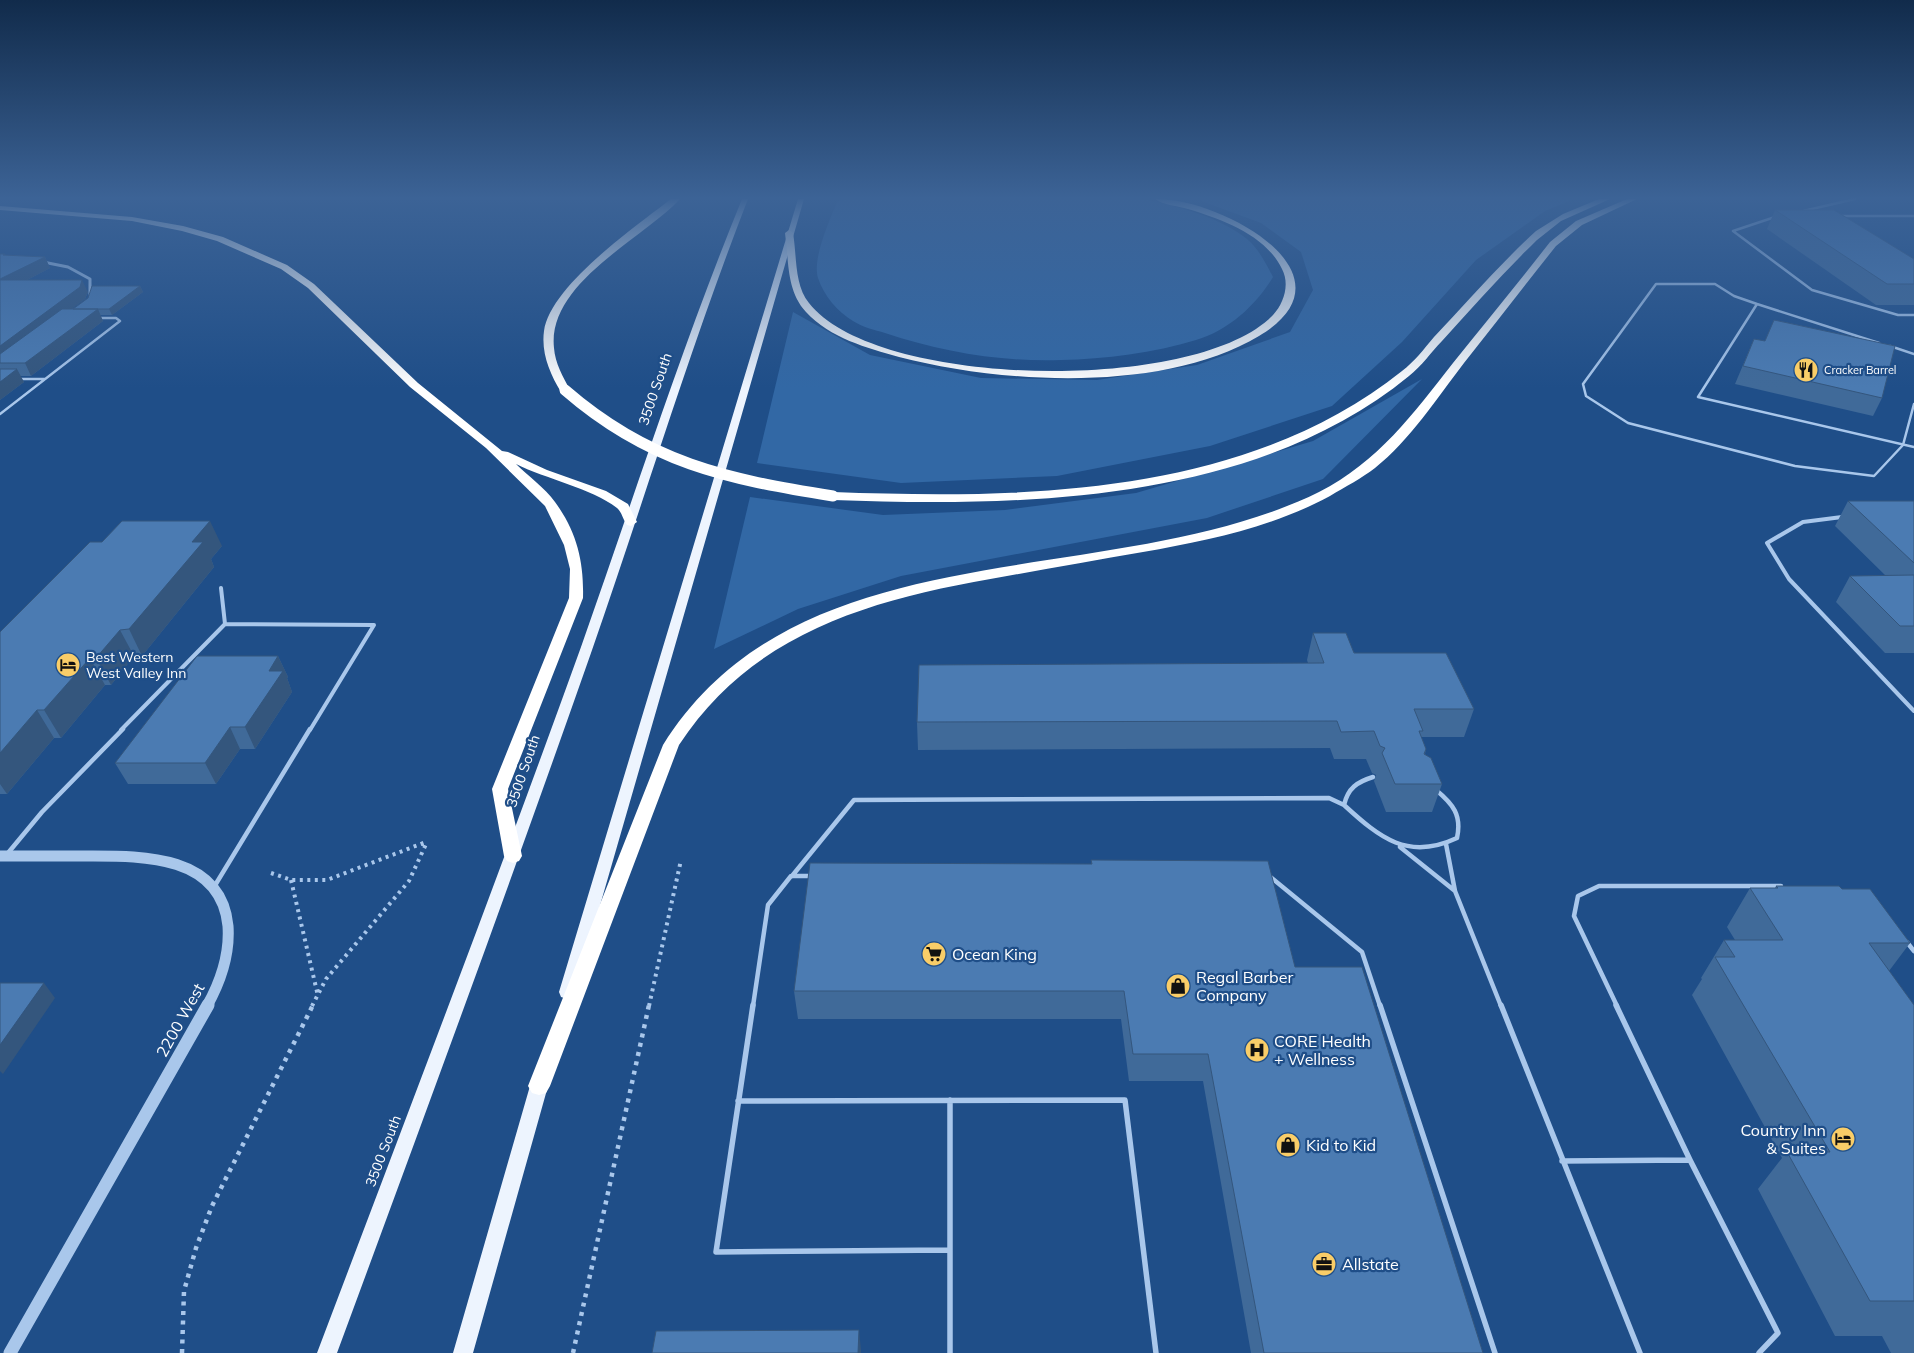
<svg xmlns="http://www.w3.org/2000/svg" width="1914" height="1353" font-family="Mulish,sans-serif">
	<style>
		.green { fill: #3268a5 }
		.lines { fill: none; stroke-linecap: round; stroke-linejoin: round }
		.path-far1 { stroke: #a9c7eb; stroke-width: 4; stroke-dasharray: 3 4.5; stroke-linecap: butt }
		.path { stroke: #a9c7eb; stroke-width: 4.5; stroke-dasharray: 4 5.5; stroke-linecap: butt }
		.service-far3 { stroke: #a9c7eb; stroke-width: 2.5 }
		.service-far2 { stroke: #a9c7eb; stroke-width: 4 }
		.service-far1 { stroke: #a9c7eb; stroke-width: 4.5 }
		.service { stroke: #a9c7eb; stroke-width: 5.5 }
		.minor { stroke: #a9c7eb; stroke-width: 3 }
		.tertiary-far1 { stroke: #a9c7eb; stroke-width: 11 }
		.tertiary { stroke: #a9c7eb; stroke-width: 13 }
		.primary { fill: #edf4fe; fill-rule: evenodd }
		.motorway { fill: #fff; fill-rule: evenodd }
		.motorway-bridge { stroke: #fff; stroke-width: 11 }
		.wall { fill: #406a99 }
		.shaded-wall { fill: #34567d }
		.building { fill: #4b7bb2; stroke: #34567d }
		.labels { text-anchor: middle; stroke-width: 4.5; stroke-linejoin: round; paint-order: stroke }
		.far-poi-label { font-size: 11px; fill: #fff; stroke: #1f4e88; text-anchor: start }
		.street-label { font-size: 14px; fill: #fff; stroke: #1f4e88 }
		.poi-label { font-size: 14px; fill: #fff; stroke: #1f4e88; text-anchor: start }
		.near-poi-label { font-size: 16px; fill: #fff; stroke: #1f4e88; text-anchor: start }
		.near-street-label { font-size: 16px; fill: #fff; stroke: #1f4e88 }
	</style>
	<rect width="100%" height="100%" fill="#1f4e88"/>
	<path class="green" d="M845 199H1144C1179 207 1218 216 1247 239 1259 249 1266 264 1273 277 1256 305 1229 330 1196 340 1154 353 1105 359 1061 360 1001 362 942 352 885 333 875 330 862 327 853 321 838 312 824 296 818 278 812 258 830 220 837 202Z
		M1196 199H1574L1545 211 1476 260 1402 342 1332 406 1210 446 1057 476 901 483 757 463 793 312 870 355 981 378 1097 380 1197 365 1290 332 1313 290 1301 252 1261 223Z
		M1422 379 1323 479 1207 518 901 576 798 609 714 649 750 497 883 515 1005 510 1136 493 1313 441Z"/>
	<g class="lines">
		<path class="path-far1" d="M271 873 291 880H327L426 842
			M291 880 318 996
			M312 1006 326 979 409 881 427 842
			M649 1006 681 860"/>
		<path class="path" d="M182 1353 184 1291 196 1248 212 1206 313 1005
			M573 1353 649 1005"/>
		<path class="service-far3" d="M1803 211 1855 199
			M1841 216H1914
			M1775 217 1733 231 1812 290 1898 315H1914
			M1757 304 1734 296 1715 284H1656L1583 384 1586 396 1628 423 1795 466 1874 476 1903 445 1914 404
			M1879 343 1757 304 1698 397 1914 447
			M1890 346 1914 354
			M17 379H45
			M0 414 120 321 116 318H97"/>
		<path class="service-far2" d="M1842 517 1803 522 1767 543 1789 579 1914 711
			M221 588 225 624 374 625 310 730
			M121 730 225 624"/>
		<path class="service-far1" d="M1373 777C1357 782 1348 788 1344 805 1380 838 1408 861 1457 838 1462 815 1453 804 1436 790
			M1446 844 1455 891 1501 1006
			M1400 847 1455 891
			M8 853 42 812 123 729
			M1268 875 1362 952 1380 1006
			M792 876 854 800 1329 798 1344 805
			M214 887 310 729
			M1906 941 1914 951
			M753 1006 768 905 791 876H811
			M1617 1006 1574 916 1578 896 1599 886H1781"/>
		<path class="service" d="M753 1005 716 1252 950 1250
			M1380 1005 1495 1353
			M1501 1005 1640 1353
			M950 1100V1353
			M738 1101 1125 1100 1156 1353
			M1690 1160 1778 1333 1759 1353
			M1562 1161 1690 1160 1616 1005"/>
		<path class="minor" d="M43 262 68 267 90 279V294"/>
		<path class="tertiary-far1" d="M0 856C28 856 56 856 84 856 138 856 221 853 228 926 230 955 221 981 207 1006"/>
		<path class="tertiary" d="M10 1353 208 1005"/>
		<path class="primary" d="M742 199H748C690 348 644 501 591 653 509 887 423 1120 337 1353H317C406 1118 496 883 581 647 634 497 682 346 742 199Z
			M798 199H804L575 992 573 997 567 999 561 997 559 992Z
			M541 1071 547 1074 550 1079 473 1353H453L532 1079 535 1074Z"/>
		<path class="motorway" d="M671 199H680C643 239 547 283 554 348 555 363 563 377 570 390L569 392H561C550 374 541 353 544 331 550 286 636 226 671 199Z
			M1155 199C1218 197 1363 274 1259 336 1164 393 1003 384 899 357 867 348 830 338 806 312 786 290 789 261 785 233L789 230 793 233C797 255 794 285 809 303 876 389 1198 394 1273 315 1284 303 1290 284 1282 269 1266 235 1221 219 1188 209 1178 206 1163 205 1155 199Z
			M1599 199H1610L1561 221 1537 240C1504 272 1473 307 1442 341 1431 352 1422 366 1409 376 1254 503 1024 507 833 500L827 496 833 492C1025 499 1244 497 1402 371 1414 362 1424 349 1434 337 1467 302 1500 264 1536 231L1563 214Z
			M1627 199H1637L1582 225 1556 246C1525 285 1495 324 1464 363 1437 398 1410 440 1375 468 1362 478 1345 487 1330 496 1273 527 1206 541 1143 552 1097 560 1052 568 1007 576 878 598 755 629 679 745L550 1086 546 1093 539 1095 532 1093 528 1086 663 745C801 524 1112 594 1319 492 1378 462 1413 414 1453 363 1485 323 1518 283 1550 242L1576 221Z
			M0 206 132 217 183 226 223 237 287 265 314 284 418 383 502 451 508 452 547 470 606 491 628 504 637 522 631 526 627 525C623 520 622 512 617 508 591 488 546 479 516 464 528 476 545 488 555 502 577 532 584 562 583 598L508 789 522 856 519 861 513 863 507 861 504 856 492 789 569 598 570 569 564 545 545 506 486 448 410 387 308 288 281 269 217 241 182 231 132 221 0 210Z"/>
		<path class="motorway-bridge" d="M565 390C649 463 726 479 833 496"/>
	</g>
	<path class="wall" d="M1775 210 1914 259V305H1876L1767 229Z
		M0 254H5V255L45 257 50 268 27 280 88 292 85 299 71 309 140 286 143 292 112 315H100L103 321 31 376H20L24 382 0 400Z
		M1754 339 1882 398 1873 416 1735 384Z
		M1848 501H1914V653H1885L1836 602 1850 576H1886L1835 526Z
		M222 546 211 559 214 567 142 656H134L111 685H105L61 738H54L7 794H0V632Z
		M1313 633 1474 709 1464 737H1421L1426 749 1425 754 1442 784 1432 812H1386L1374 781 1376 775 1372 773 1366 759H1334L1330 748 918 750 917 722 1308 663 1307 660Z
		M278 656 288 677 287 678 292 692 255 749H240L216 784H128L115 763Z
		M1091 860 1295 967 1483 1353H1251L1203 1081H1129L1121 1019H798L794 991 1091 864Z
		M1776 886 1842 889 1910 943 1889 971 1914 1005V1353H1891L1882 1336H1835L1758 1189 1782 1158 1692 995 1702 979 1701 978 1724 940H1735L1727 927 1750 888H1775Z"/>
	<path class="shaded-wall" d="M45 257 50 268 4 292 0 283V279Z
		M82 280 88 292 85 299 0 363V346Z
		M140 286 143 292 112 315 109 309Z
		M98 309 103 321 31 376 25 363Z
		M17 369 24 382 0 400V382Z
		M210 521 222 546 211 559 214 567 142 656 129 629 192 542Z
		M120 630 134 656 111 685 96 658Z
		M278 656 288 677 287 678 292 692 255 749 245 727 269 671Z
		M90 658 105 685 61 738 44 710Z
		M37 710 54 738 7 794 0 784V753Z
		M230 727 240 749 216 784 205 763Z
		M44 983 55 998 3 1074 0 1071V1045Z
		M859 1330 861 1350V1353H858Z"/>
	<path class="building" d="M1775 210H1834L1914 259V284H1887Z
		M0 254H5L3 255 45 257 0 279Z
		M0 280H82L80 287 0 346Z
		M92 286H140L109 309H73L88 298Z
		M62 309H98L25 363H0V354Z
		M1774 320 1895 346 1882 398 1743 366 1754 339 1765 341Z
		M0 369H17L0 382Z
		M1848 501H1914V563Z
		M122 521H210L192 542H203L129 629 120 630 96 658H90L44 710H37L0 753V632L90 542H102Z
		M1914 575V626H1900L1850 576Z
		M1313 633H1346L1354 653H1446L1474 709H1414L1423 731H1419L1426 749 1424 754 1431 758 1442 784H1395L1382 753 1385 748 1380 746 1374 731 1341 732 1337 721 917 722 919 665 1324 663Z
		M197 656H278L269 671H283L245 727H230L205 763H115Z
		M1091 860 1268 861 1295 967H1362L1483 1353H1264L1208 1054H1133L1124 991H794L810 863 1092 864Z
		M1776 886H1839L1842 889H1870L1910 943H1869L1914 1005V1301H1870L1787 1152H1830L1715 957H1735L1724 940H1783L1750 888H1778Z
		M0 983H44L0 1045Z
		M859 1330 858 1353H652L656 1331Z"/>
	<linearGradient id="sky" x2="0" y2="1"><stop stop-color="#112b4b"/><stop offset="0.51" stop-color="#3c6396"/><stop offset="1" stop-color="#3c6396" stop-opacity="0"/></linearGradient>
	<rect width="1914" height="388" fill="url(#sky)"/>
	<defs>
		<symbol id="restaurant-disc" viewBox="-11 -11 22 22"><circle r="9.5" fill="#f9cd68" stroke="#1f4e88"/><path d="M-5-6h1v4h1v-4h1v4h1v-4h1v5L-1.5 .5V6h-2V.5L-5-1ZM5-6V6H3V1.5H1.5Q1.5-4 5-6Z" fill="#111"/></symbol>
		<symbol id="hotel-disc" viewBox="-11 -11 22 22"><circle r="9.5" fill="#f9cd68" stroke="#1f4e88"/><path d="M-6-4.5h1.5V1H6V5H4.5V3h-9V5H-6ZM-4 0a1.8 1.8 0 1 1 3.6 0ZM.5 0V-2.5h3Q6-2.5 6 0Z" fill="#111"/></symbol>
		<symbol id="supermarket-disc" viewBox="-11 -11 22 22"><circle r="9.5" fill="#f9cd68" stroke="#1f4e88"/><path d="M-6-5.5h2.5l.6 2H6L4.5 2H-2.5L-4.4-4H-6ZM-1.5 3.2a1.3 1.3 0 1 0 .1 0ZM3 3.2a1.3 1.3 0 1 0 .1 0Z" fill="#111"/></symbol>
		<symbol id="shop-disc" viewBox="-11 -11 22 22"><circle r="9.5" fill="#f9cd68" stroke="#1f4e88"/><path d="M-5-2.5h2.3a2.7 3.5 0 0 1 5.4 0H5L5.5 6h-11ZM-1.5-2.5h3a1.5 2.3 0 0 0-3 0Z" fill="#111"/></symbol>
		<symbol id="hospital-disc" viewBox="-11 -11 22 22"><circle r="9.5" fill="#f9cd68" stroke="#1f4e88"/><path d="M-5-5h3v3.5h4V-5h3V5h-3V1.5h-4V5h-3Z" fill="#111"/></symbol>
		<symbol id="office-disc" viewBox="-11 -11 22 22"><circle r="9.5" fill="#f9cd68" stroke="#1f4e88"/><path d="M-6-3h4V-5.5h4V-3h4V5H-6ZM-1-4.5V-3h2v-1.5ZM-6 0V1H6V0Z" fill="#111"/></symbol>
	</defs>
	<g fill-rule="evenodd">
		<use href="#restaurant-disc" x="1792" y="356" width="28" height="28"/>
		<use href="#hotel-disc" x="54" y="651" width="28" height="28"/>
		<use href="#supermarket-disc" x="920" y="940" width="28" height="28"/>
		<use href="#shop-disc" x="1164" y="972" width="28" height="28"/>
		<use href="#hospital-disc" x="1243" y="1036" width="28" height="28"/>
		<use href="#hotel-disc" x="1829" y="1125" width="28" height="28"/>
		<use href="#shop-disc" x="1274" y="1131" width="28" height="28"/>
		<use href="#office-disc" x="1310" y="1250" width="28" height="28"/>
	</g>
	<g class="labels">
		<g class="far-poi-label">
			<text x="1824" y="374">Cracker Barrel</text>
		</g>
		<g class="street-label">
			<text transform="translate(655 389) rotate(-71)" y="5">3500 South</text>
			<text transform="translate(523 771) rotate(-71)" y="5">3500 South</text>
			<text transform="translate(383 1151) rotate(-69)" y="5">3500 South</text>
		</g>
		<g class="poi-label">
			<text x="86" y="662">Best Western<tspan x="86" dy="16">West Valley Inn</tspan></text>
		</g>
		<g class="near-poi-label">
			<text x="952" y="960">Ocean King</text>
			<text x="1196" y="983">Regal Barber<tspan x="1196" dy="18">Company</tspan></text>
			<text x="1274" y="1047">CORE Health<tspan x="1274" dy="18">+ Wellness</tspan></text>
			<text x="1826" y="1136" text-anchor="end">Country Inn<tspan x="1826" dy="18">&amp; Suites</tspan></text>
			<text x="1306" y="1151">Kid to Kid</text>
			<text x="1342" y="1270">Allstate</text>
		</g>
		<g class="near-street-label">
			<text transform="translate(180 1020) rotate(-61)" y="6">2200 West</text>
		</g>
	</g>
</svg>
